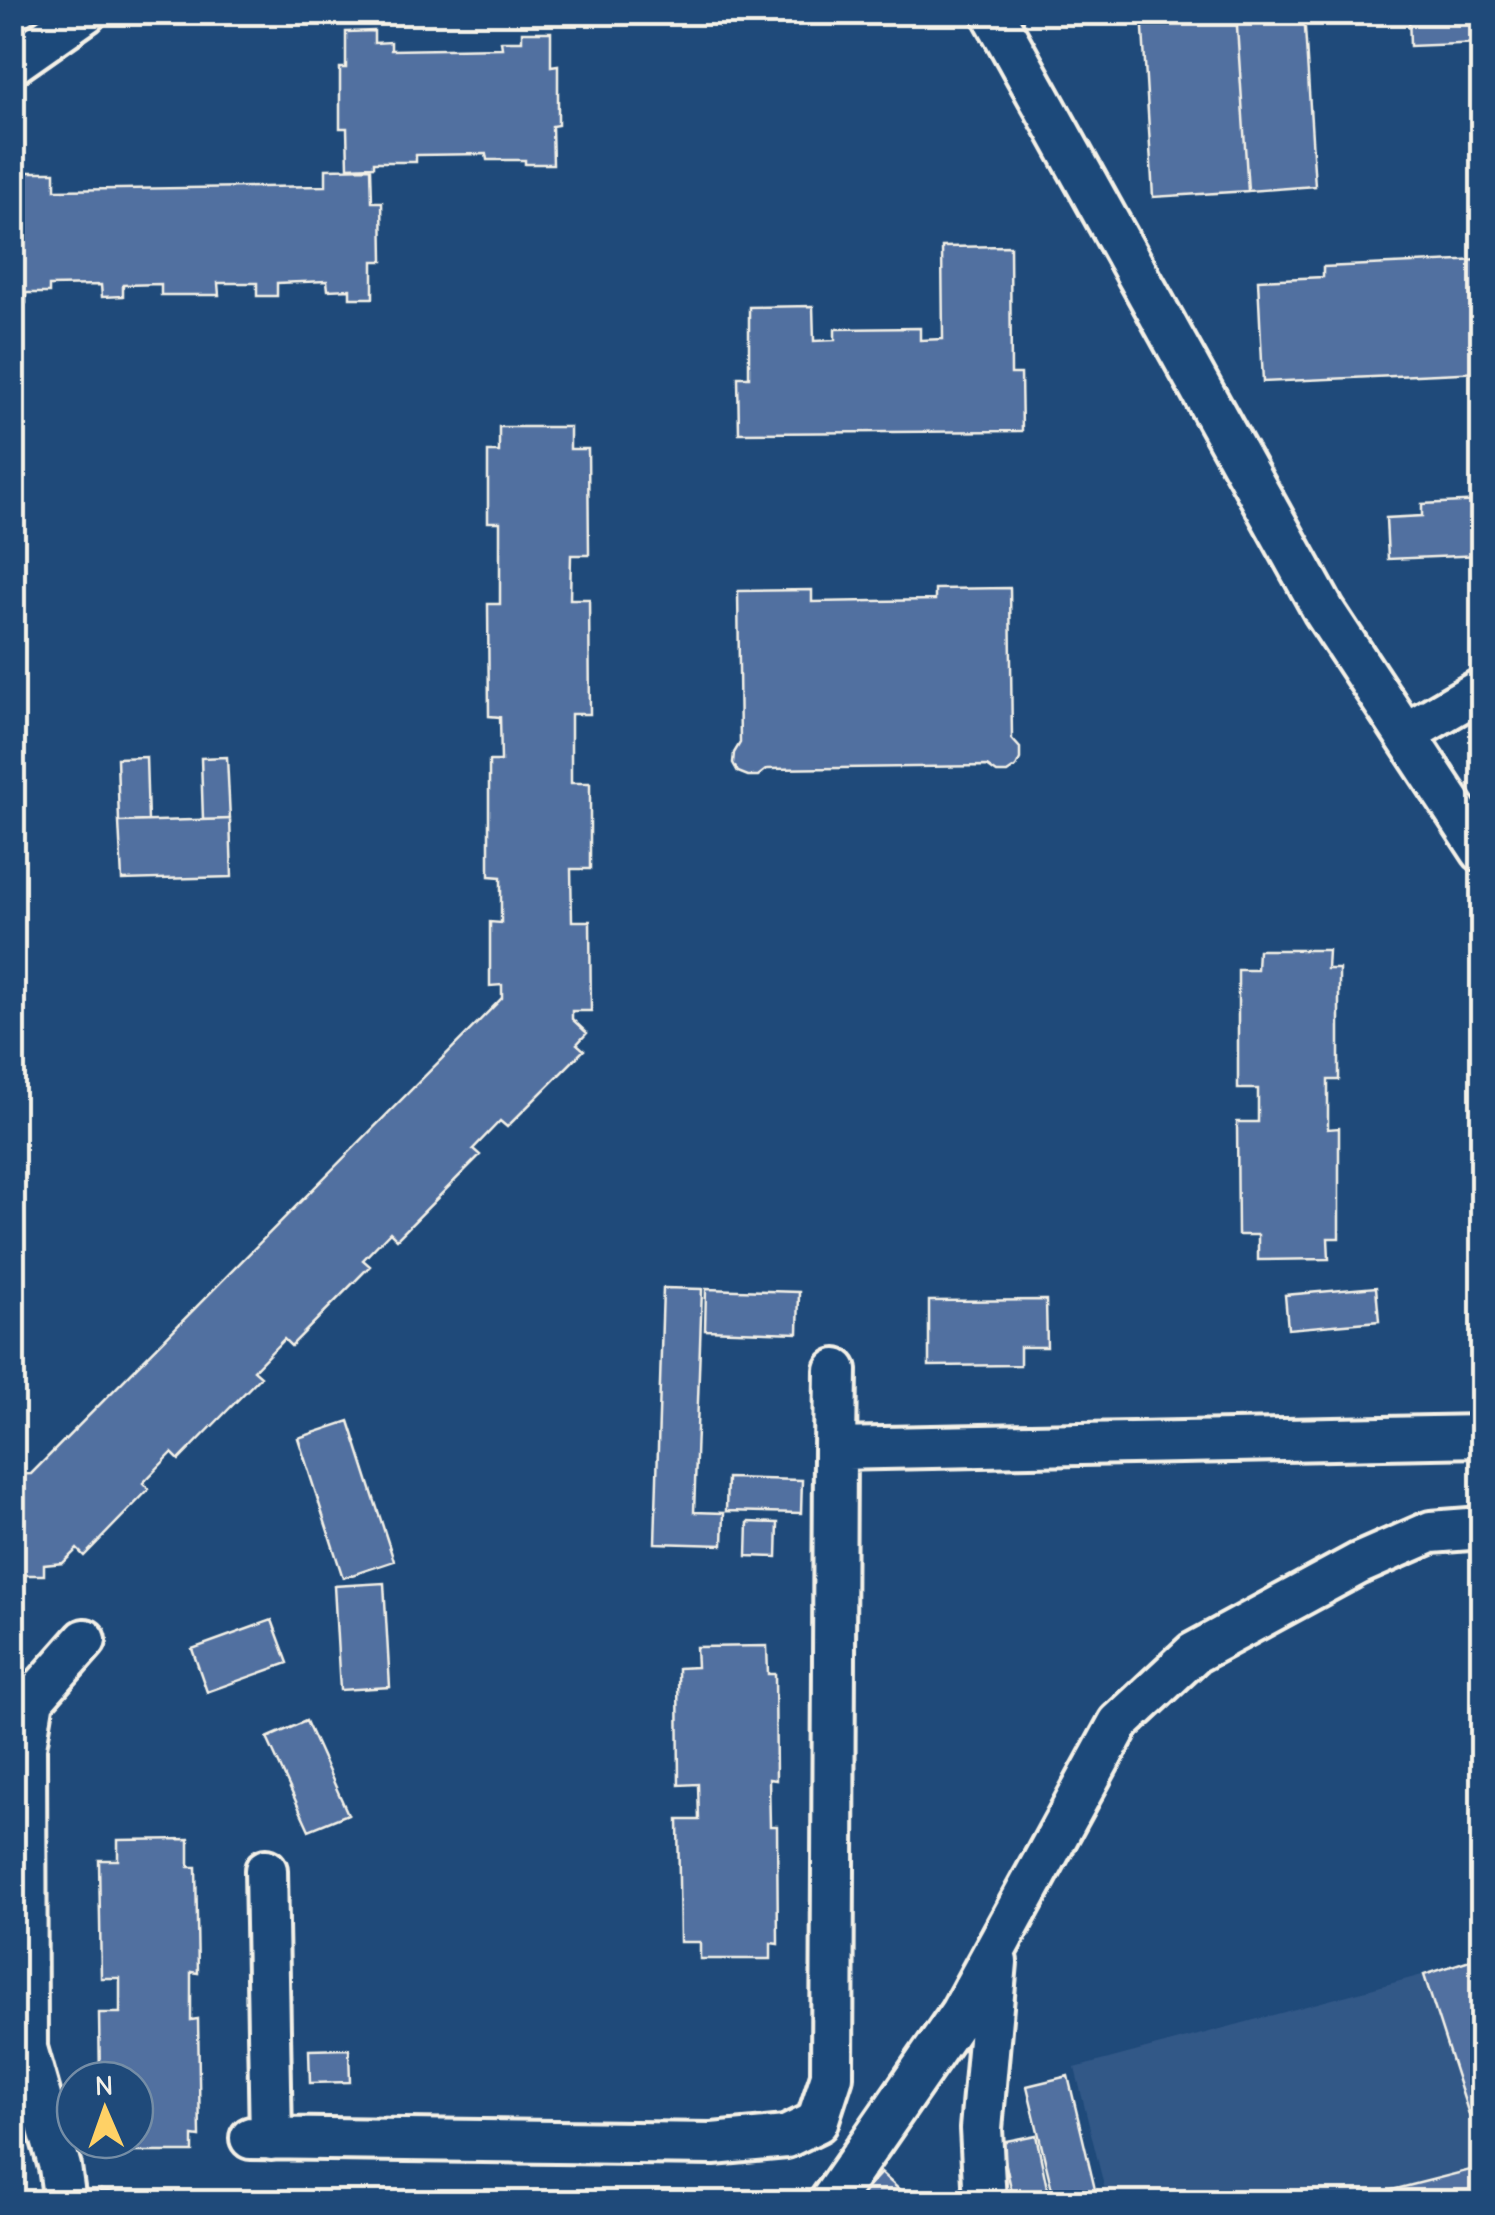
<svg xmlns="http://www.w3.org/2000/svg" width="1495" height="2215" font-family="'Comic Neue',sans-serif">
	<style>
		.built { fill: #325887 }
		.building { fill: #5170a0; stroke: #f4f1e8; stroke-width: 2.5 }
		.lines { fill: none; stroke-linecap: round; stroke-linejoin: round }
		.street-casing { stroke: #f4f1e8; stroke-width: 48 }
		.street { stroke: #1f4a7a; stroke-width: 40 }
	</style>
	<rect width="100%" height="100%" fill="#1f4a7a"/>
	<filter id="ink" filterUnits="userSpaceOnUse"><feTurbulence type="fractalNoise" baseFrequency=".01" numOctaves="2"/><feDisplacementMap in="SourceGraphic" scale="20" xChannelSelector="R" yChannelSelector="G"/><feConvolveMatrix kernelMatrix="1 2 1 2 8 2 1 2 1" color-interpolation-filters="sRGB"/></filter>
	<g filter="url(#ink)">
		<path class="built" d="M1482 1959V2202H1108L1075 2068Z"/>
		<path class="building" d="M712 12H747L719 26Z
			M1142 12H1236L1248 191 1153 197Z
			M1236 12H1304L1315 186 1248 191Z
			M1409 12H1482V43L1410 46Z
			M374 31V43L391 42V50L502 48 501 41H522V32H551V66L558 65V125L552 126 553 164H525V160H487L486 154 416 155V162H374V166L348 167 347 128H340V68H346V32Z
			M371 168 372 202H382L383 261H373V298H350V289L328 290 327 281 277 283V296H257V283H218L219 295H161V284L123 285V296L102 297 101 285 49 286V293H26V303H12V172H55V190L326 186V169Z
			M1010 246 1011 374H1021L1022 431 739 433 738 377H749V307L813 306 814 341 835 340V329L920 328V340L943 339 942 247Z
			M1482 260V372L1263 382 1258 280 1323 277V267Z
			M499 427H570V449H588L589 555H571L570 599H589L590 714H571V783H590V869H571L572 921H590L591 1011H572V1019L587 1033 577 1044 584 1050 507 1127 500 1121 473 1149 480 1155 397 1239 390 1232 363 1260 370 1266 291 1346 284 1339 254 1370 261 1376 179 1460 172 1453 143 1483 149 1489 84 1556 77 1549 63 1563 44 1565V1575H12V1475L31 1474 502 998V985L490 986V922L501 923V877L489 876V761H501L500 717 489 716 488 604H500V522H488V452H499Z
			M1482 501V555L1388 559 1386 518 1422 516V504Z
			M1010 588 1012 739 1020 748V759L1016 767 1007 773H997L987 766 767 769 758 776H748L738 772 733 763 734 753 740 743 738 591 812 590V602L935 600V589Z
			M146 757 148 821 119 822 117 758Z
			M227 757 230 819 203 820 201 758Z
			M230 819 232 877 122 880 119 822Z
			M1258 950H1328L1327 969H1339V1080H1328V1129L1339 1128V1238H1328L1329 1259 1258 1260V1235H1238L1237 1122H1258V1089H1238V970H1257Z
			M1376 1287 1379 1321 1288 1329 1285 1295Z
			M663 1288 702 1289 694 1512 724 1513 723 1545 655 1543Z
			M706 1289 799 1292 798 1333 705 1330Z
			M1046 1300 1047 1347H1020V1365L929 1366V1301Z
			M349 1421 394 1561 343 1578 298 1438Z
			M727 1478 802 1480 801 1513 726 1511Z
			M748 1522 778 1523 777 1557 747 1556Z
			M384 1583 390 1687 340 1690 334 1586Z
			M272 1620 288 1663 207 1692 192 1649Z
			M767 1646 768 1674H775L776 1780 769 1779 770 1826H777L778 1944 771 1943V1959H700V1942H680L678 1820H699L698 1784 679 1785 678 1668 697 1667 696 1647Z
			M306 1721 348 1814 309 1830 267 1738Z
			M189 1839V1867H196L198 1973 191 1972V2020L198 2019 200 2137 193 2136V2152H122V2140H135V2080H100L99 2013H120V1978H101L99 1860H118V1840Z
			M1482 1956V2128L1474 2130 1424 1975Z
			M349 2049 350 2082 310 2083 309 2050Z
			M1068 2076 1098 2202H1055L1027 2086Z
			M1036 2135 1050 2202H1014L1001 2142Z
			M1482 2167V2202H1345Z
			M881 2173 913 2202H854Z
			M101 2190 137 2199 136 2202H98Z
			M138 2196 165 2202H136Z"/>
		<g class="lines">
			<defs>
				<path id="street" d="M992 12 1324 611 1482 851
					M12 64 86 12
					M1405 734 1482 689
					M835 1449 836 1370
					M266 1870 271 2139
					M251 2138 713 2144 786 2137 817 2122 832 2076 835 1449 1482 1436
					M65 2202 60 2167 26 2048 25 1747 33 1699 85 1640
					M830 2202 960 2014 1119 1723 1194 1653 1358 1564 1431 1532 1482 1528
					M985 2202 981 2129 996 1962"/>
			</defs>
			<use href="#street" class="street-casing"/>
			<use href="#street" class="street"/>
		</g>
	</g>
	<rect width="1495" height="2215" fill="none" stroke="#1f4a7a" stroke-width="50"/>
	<rect x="25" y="25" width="1445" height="2165" fill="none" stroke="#f4f1e8" stroke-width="4" filter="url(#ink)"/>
	<g transform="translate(105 2110) rotate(358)"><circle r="48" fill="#1f4a7a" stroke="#748da6" stroke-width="2.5"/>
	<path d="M0-8L18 38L0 25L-18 38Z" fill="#ffd166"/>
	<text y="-15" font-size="28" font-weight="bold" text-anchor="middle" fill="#f4f1e8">N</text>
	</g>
</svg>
